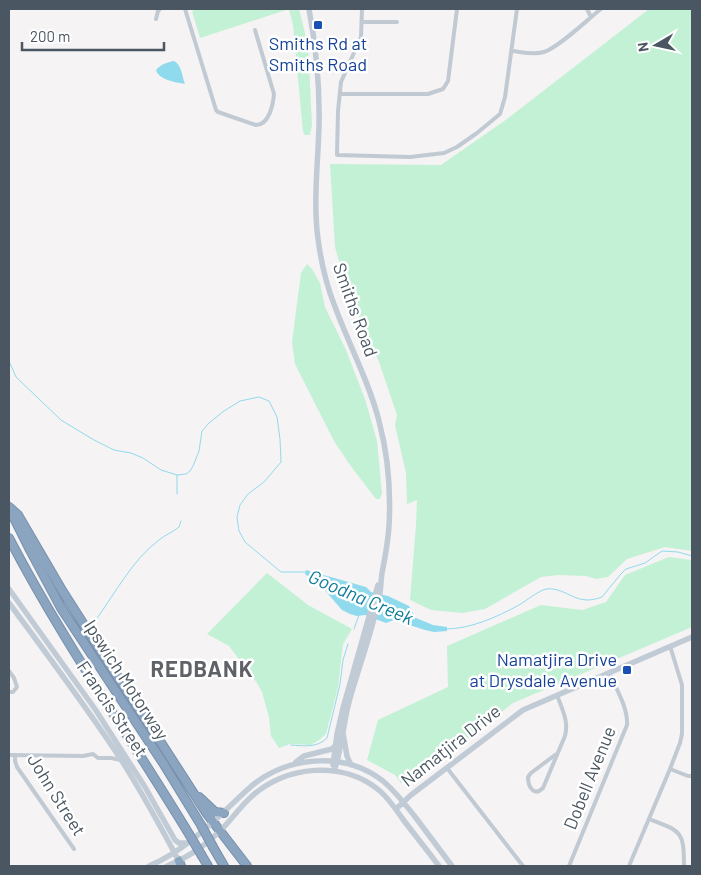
<svg xmlns="http://www.w3.org/2000/svg" width="701" height="875" font-family="Barlow,sans-serif">
	<style>
		.green { fill: #c3f1d5 }
		.water { fill: #90daee }
		.lines { fill: none; stroke-linecap: round; stroke-linejoin: round }
		.stream { stroke: #90daee; stroke-width: 1 }
		.highway-casing { stroke: #7690ad; stroke-width: 10 }
		.street { stroke: #c1cad2; stroke-width: 4 }
		.secondary { stroke: #c1cbd6; stroke-width: 5.5 }
		.highway { stroke: #8ba5c1; stroke-width: 8 }
		.highway-bridge-casing { stroke: #7690ad; stroke-width: 10; stroke-linecap: butt }
		.highway-bridge { stroke: #8ba5c1; stroke-width: 8 }
		.transit-dot { fill: #1a4fb4; stroke: #fff; stroke-width: 2 }
		.labels { text-anchor: middle; stroke-width: 5; stroke-linejoin: round; paint-order: stroke }
		.transit-label { font-size: 18px; fill: #164399; stroke: #fff }
		.street-label { font-size: 18px; fill: #4a5661; stroke: #fff }
		.water-label { font-size: 19px; font-style: italic; fill: #0c7c9b; stroke: #fff }
		.district-label { font-size: 22px; font-weight: bold; letter-spacing: 1px; fill: #5f6368; stroke: #fff }
	</style>
	<rect width="100%" height="100%" fill="#f5f3f3"/>
	<path class="green" d="M198 9H299L308 45 312 125 310 135H305L303 132 293 25 289 9 200 38 192 11Z
		M649 9H692V551L665 547 627 559 608 577 596 579 586 576 559 575 541 577 485 609 462 613 431 610 410 600 416 525 417 500 407 504 406 473 395 425 397 415 378 359 366 335 346 286 335 247 330 164 441 165 507 119Z
		M307 264 312 269 320 283 325 307 346 350 365 399 377 441 382 493 380 499H376L350 465 334 441 295 364 292 342 301 273Z
		M669 557 692 560V627L513 703 411 783H401L395 775 367 760 378 720 448 687 447 646 541 605 582 610 606 602 625 575Z
		M267 573 308 605 352 629 343 644 338 687 326 734 319 740 311 745 290 744 279 748 271 736 269 717 262 692 257 683 229 646 207 634Z"/>
	<path class="water" d="M174 61C182 65 182 77 185 84 175 82 159 80 156 70 160 65 167 62 174 61Z
		M306 570 366 587 371 592 388 596 409 606 416 618 433 625 447 627V631L434 632 425 630 394 620 386 623 365 615 357 616 350 614 342 610 321 586 305 574Z"/>
	<g class="lines">
		<path class="stream" d="M9 361 16 377 61 420 94 440 114 450 131 453 143 458 161 470 177 475 186 474 190 471 193 466 199 451 202 431 209 423 224 411 240 401 259 397 269 401 277 417 280 439 281 462 264 482 248 494 240 505 237 517 239 531 245 542 281 572H307
			M177 494V475
			M95 621C115 594 132 560 159 540 165 535 173 532 179 527L181 521
			M354 629 359 615
			M445 629C471 629 497 617 519 605 526 601 538 591 546 589 562 587 571 599 586 600 592 600 597 599 602 597L620 575 626 569 645 563 662 551 678 552 692 556
			M291 745C304 746 317 748 327 738L340 684 343 660 348 644"/>
		<defs>
			<path id="highway" d="M9 507 18 515 63 592 95 642 158 738 207 814 247 866
				M10 510 30 550 61 608 163 763 201 825
				M9 538C62 640 129 735 189 834
				M199 797 215 812 224 813
				M213 847 224 866
				M202 856 208 866
				M179 861 181 866"/>
		</defs>
		<use href="#highway" class="highway-casing"/>
		<path class="street" d="M185 9 216 110 218 112 256 125C269 125 273 105 274 94L255 30
			M362 9 361 37 341 82 338 111 337 155 410 157 444 153 457 147 477 133 500 114 505 97 517 9
			M587 9 591 17
			M156 19 158 11 160 9
			M362 22H397
			M512 51C522 52 534 55 544 52 558 48 588 19 601 9
			M340 94H428L443 89 448 81 457 9
			M9 671 14 678 17 687 13 692H9
			M557 695C562 709 569 721 565 736L543 788C534 797 528 787 528 777L531 773 555 755 557 754
			M9 755 83 756 93 754 98 758H111L121 760
			M15 755V761L17 767 74 849
			M447 768 523 866
			M670 769 688 776H692
			M649 819C681 831 684 831 684 866
			M569 866 627 725C628 707 616 689 609 672
			M629 866 670 769 680 743 682 734V685L670 646"/>
		<path class="secondary" d="M309 9C316 47 320 87 319 126 318 164 313 202 318 239 321 261 326 284 334 304 348 343 369 381 379 421 388 455 391 491 389 526 388 542 385 558 382 573 381 580 381 586 380 593 373 630 359 666 349 702 343 724 342 750 334 771
			M9 589 95 709 145 787 175 840 179 843H187
			M9 603C47 654 85 705 120 758 142 792 160 826 179 861
			M343 733 347 756 351 765
			M296 762 304 756 332 749 335 746
			M333 765 337 734 343 708 378 585
			M396 809 411 795 523 710 692 637
			M149 866C187 850 218 817 247 790 284 756 343 750 383 781 396 792 406 805 416 818 428 834 440 850 452 866
			M167 866C187 858 205 846 220 831 231 820 240 807 251 797 285 765 344 760 380 791 389 799 395 808 402 818 414 834 427 850 439 866"/>
		<use href="#highway" class="highway"/>
		<defs>
			<path id="highway-bridge" d="M201 825 213 847
				M189 834 202 856"/>
		</defs>
		<use href="#highway-bridge" class="highway-bridge-casing"/>
		<use href="#highway-bridge" class="highway-bridge"/>
	</g>
	<g class="transit-dot">
		<rect x="313" y="20" width="10" height="10" rx="2.5"/>
		<rect x="622" y="665" width="10" height="10" rx="2.5"/>
	</g>
	<g class="labels">
		<g class="transit-label">
			<text x="318" y="50">Smiths Rd at<tspan x="318" dy="21">Smiths Road</tspan></text>
			<text x="617" y="666" text-anchor="end">Namatjira Drive<tspan x="617" dy="21">at Drysdale Avenue</tspan></text>
		</g>
		<g class="street-label">
			<text transform="translate(355 310) rotate(70)" y="6">Smiths Road</text>
			<text transform="translate(126 680) rotate(57)" y="6">Ipswich Motorway</text>
			<text transform="translate(112 709) rotate(56)" y="6">Francis Street</text>
			<text transform="translate(451 746) rotate(-38)" y="6">Namatjira Drive</text>
			<text transform="translate(590 778) rotate(-68)" y="6">Dobell Avenue</text>
			<text transform="translate(56 795) rotate(58)" y="6">John Street</text>
		</g>
		<g class="water-label">
			<text transform="translate(361 597) rotate(23)" y="7">Goodna Creek</text>
		</g>
		<g class="district-label">
			<text x="202" y="677">REDBANK</text>
		</g>
	</g>
	<rect width="701" height="875" fill="none" stroke="#4a5661" stroke-width="20"/>
	<g transform="translate(656 45) rotate(261)" stroke="#ffffff" stroke-width="4" paint-order="stroke">
	<path d="M0-4L9 19L0 12L-9 19Z" fill="#4a5661"/>
	<text y="-8" font-size="14" font-weight="bold" text-anchor="middle" fill="#4a5661">N</text>
	</g>
	<path d="M22 42v8h142v-8" fill="none" stroke="#4a5661" stroke-width="2.5"/>
	<text x="30" y="42" font-size="15" fill="#4a5661" stroke="#ffffff" stroke-width="4" paint-order="stroke">200 m</text>
</svg>
